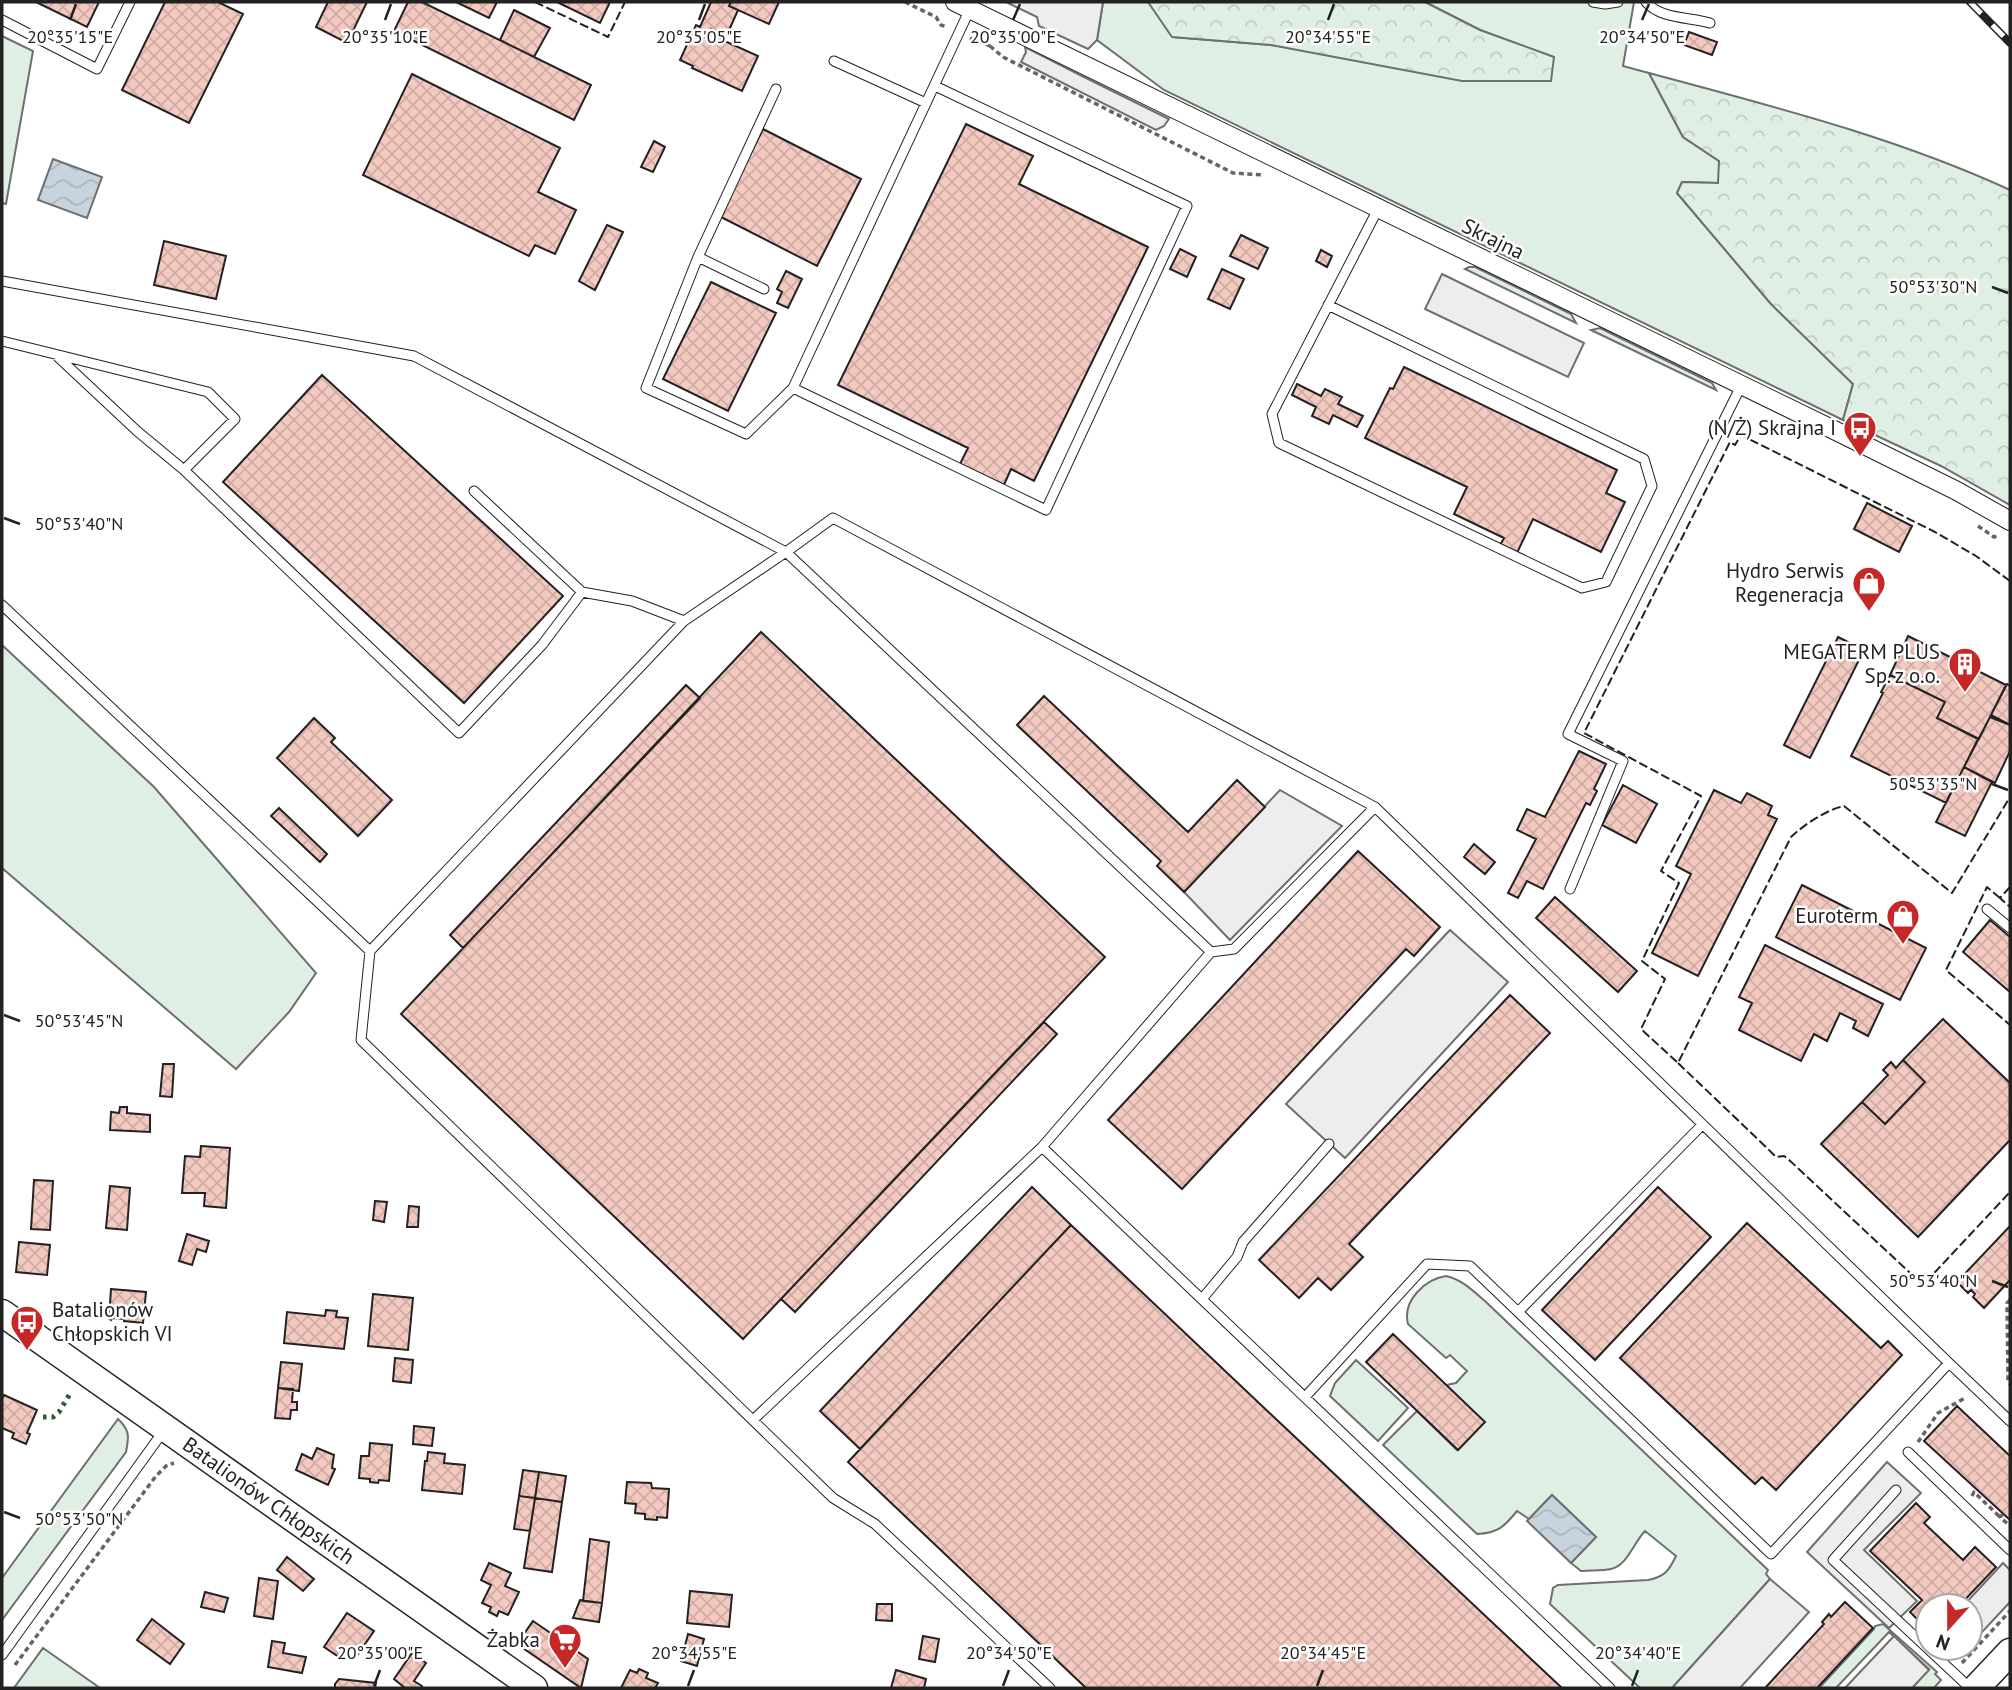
<svg xmlns="http://www.w3.org/2000/svg" width="2012" height="1690" font-family="'PT Sans',sans-serif">
	<style>
		.green { fill: #e0efe3; stroke: #6f6f6f; stroke-width: 2 }
		.forest { fill: url(#forest-crowns); stroke: #6f6f6f; stroke-width: 2 }
		.parking { fill: #ededed; stroke: #6f6f6f; stroke-width: 2 }
		.water { fill: url(#water-waves); stroke: #6f6f6f; stroke-width: 2 }
		.building { fill: url(#building-cross-hatch); stroke: #222; stroke-width: 2 }
		.lines { fill: none; stroke-linecap: round; stroke-linejoin: round }
		.lane-casing { stroke: #222; stroke-width: 11 }
		.street-casing { stroke: #222; stroke-width: 20 }
		.secondary-casing { stroke: #222; stroke-width: 29 }
		.path { stroke: #646464; stroke-width: 3.5; stroke-dasharray: 5 3.5; stroke-linecap: butt }
		.lane { stroke: #fff; stroke-width: 9 }
		.street { stroke: #fff; stroke-width: 18 }
		.secondary { stroke: #fff; stroke-width: 26 }
		.rail-casing { stroke: #222; stroke-width: 8 }
		.rail { stroke: #fff; stroke-width: 5; stroke-dasharray: 16; stroke-linecap: butt }
		.hedge { stroke: #2f5e38; stroke-width: 5; stroke-dasharray: 3.5 5; stroke-linecap: butt }
		.fence { stroke: #222; stroke-width: 2; stroke-dasharray: 9 3.5; stroke-linecap: butt }
		.ticks { fill: none; stroke: #222; stroke-width: 2.5 }
		.labels { text-anchor: middle; stroke-width: 5; stroke-linejoin: round; paint-order: stroke }
		.street-label { font-size: 21px; fill: #222; stroke: #fff }
		.poi-label { font-size: 21px; fill: #222; stroke: #fff; text-anchor: end }
		.ticks-label { font-size: 18px; text-anchor: middle; fill: #222; stroke: #fff; stroke-width: 5; stroke-linejoin: round; paint-order: stroke }
	</style>
	<defs>
		<pattern id="forest-crowns" width="20" height="18" patternUnits="userSpaceOnUse" patternTransform="scale(1.75)"><rect width="20" height="18" fill="#e0efe3"/><path d="M2 6a3 3 0 1 1 6 0M12 15a3 3 0 1 1 6 0" fill="none" stroke="#c0cdc2"/></pattern>
		<pattern id="water-waves" width="16" height="10" patternUnits="userSpaceOnUse" patternTransform="scale(1.75)"><rect width="16" height="10" fill="#c7d3dd"/><path d="M0 5q4-4 8 0t8 0" fill="none" stroke="#abb5bd"/></pattern>
		<pattern id="building-cross-hatch" width="8" height="8" patternUnits="userSpaceOnUse" patternTransform="scale(1.75)"><rect width="8" height="8" fill="#f3c9c0"/><path d="M0 0l8 8M0 8l8-8" fill="none" stroke="#d0aca5"/></pattern>
	</defs>
	<rect width="100%" height="100%" fill="#fff"/>
	<path class="green" d="M1103 2H1162L1173 37 1271 45 1550 81 1553 57 1480 30 1425 2H1634L1623 66 1649 73 1683 137 1719 161V183L1682 182 1677 193 1771 304 1853 384 1843 420 1164 90 1097 40Z
		M2 36 33 51 6 204 2 203Z
		M1469 267H1475L1571 314 1576 323 1465 269Z
		M1600 328 1712 383 1716 390 1591 330Z
		M2 645 154 787 316 973 289 1012 236 1069 2 868Z
		M1446 1276C1463 1280 1473 1291 1486 1302L1768 1570 1766 1574 1770 1579 1672 1688H1640L1550 1604 1553 1588 1558 1585 1648 1580C1664 1577 1669 1571 1676 1556L1645 1531C1634 1542 1627 1566 1611 1569 1601 1571 1591 1570 1581 1571L1571 1563 1596 1537 1552 1495 1529 1519 1517 1511C1504 1527 1498 1533 1477 1534L1383 1445 1417 1411 1457 1450 1484 1422 1446 1385 1456 1383 1467 1371 1450 1355 1446 1358 1408 1324C1402 1301 1425 1279 1446 1276Z
		M1356 1360 1408 1408 1378 1441 1330 1396 1335 1383Z
		M118 1419C130 1430 129 1437 126 1452L2 1620V1578Z
		M1883 1624 1937 1672 1935 1674 1941 1680 1934 1688H1912L1929 1669 1889 1632 1836 1688H1819L1874 1629 1875 1626Z
		M43 1648 100 1688H14Z"/>
	<path class="forest" d="M1148 2H1425L1480 30 1554 57 1551 81H1462L1271 45 1172 37Z
		M1649 73C1771 106 1895 137 2010 190V505L1941 466 1843 420 1853 384 1771 304 1677 193 1682 182 1718 183 1719 161 1683 137Z"/>
	<path class="parking" d="M1006 2H1103L1097 40 1088 49 1039 26 1037 17Z
		M1025 47 1082 76 1169 119 1164 126 1156 130 1021 62 1026 52Z
		M1442 274 1584 343 1568 377 1425 309Z
		M1280 790 1342 826 1230 940 1184 892Z
		M1450 930 1508 982 1345 1158 1286 1104Z
		M1887 1462 1921 1493 1864 1550 1917 1601 1889 1628 1807 1552Z
		M2003 1563 2010 1570V1602L1970 1645V1606H1963Z
		M1770 1579 1809 1612 1740 1688H1672Z
		M1894 1636 1929 1670 1912 1688H1845Z"/>
	<path class="water" d="M53 159 102 177 87 218 38 200Z
		M1552 1495 1596 1537 1571 1563 1527 1521Z"/>
	<path class="building" d="M36 2H99L87 27Z
		M165 2H218L243 14 189 123 122 90Z
		M328 2H367L347 43 316 27Z
		M408 2H422L591 85 574 120 394 31Z
		M456 2H497L489 18Z
		M557 2H610L600 23Z
		M711 2H731L729 6 738 10 726 37 711 29 709 34 758 56 742 91 692 68 693 66 680 60 696 25 700 27Z
		M731 2H779L769 24 729 6Z
		M514 10 550 28 534 57 500 40Z
		M1689 32 1717 42 1712 55 1684 45Z
		M412 74 560 148 538 192 576 210 555 254 535 245 529 256 363 175Z
		M966 124 1033 156 1019 184 1148 247 1034 481 1011 469 1004 485 960 464 968 448 838 385Z
		M763 129 861 179 817 266 719 216Z
		M654 141 665 147 653 172 641 167Z
		M607 225 623 232 595 290 579 281Z
		M1241 235 1268 248 1258 269 1230 256Z
		M164 241 226 256 216 299 154 285Z
		M1180 249 1196 257 1187 277 1170 269Z
		M1321 250 1332 256 1327 267 1316 261Z
		M1222 269 1244 279 1230 309 1208 299Z
		M786 271 802 279 788 308 777 303 782 292 777 289Z
		M711 282 776 313 728 411 663 379Z
		M1404 367 1617 470 1606 493 1625 502 1601 552 1533 519 1517 553 1500 545 1504 538 1454 514 1467 487 1365 438 1390 388 1393 389Z
		M322 375 563 596 464 703 223 482Z
		M1297 384 1321 396 1325 389 1342 397 1338 404 1363 416 1357 427 1333 415 1329 424 1312 416 1316 407 1292 395Z
		M1867 503 1912 526 1899 552 1854 529Z
		M761 632 1105 957 743 1339 401 1014Z
		M1908 636 2006 685 1979 739 1937 718 1945 702 1890 675Z
		M1838 637 1864 650 1810 758 1784 745Z
		M1890 675 1945 702 1937 718 1978 739 1946 803 1851 756 1883 693 1881 692Z
		M2007 684 2010 686V725L1991 715Z
		M686 685 700 698 463 948 450 935Z
		M1044 696 1188 832 1237 780 1265 807 1184 892 1157 866 1161 861 1017 725Z
		M1990 717 2010 725V751L1995 783 1964 767Z
		M314 718 335 738 331 742 392 800 358 836 277 758Z
		M1579 751 1606 764 1594 789 1597 791 1590 805 1586 803 1543 889 1527 881 1518 898 1508 893 1536 839 1517 830 1527 809 1545 817Z
		M1964 767 1992 782 1965 836 1936 822Z
		M1623 785 1657 804 1636 843 1602 825Z
		M1714 790 1741 803 1747 793 1772 806 1768 815 1777 819 1698 976 1652 953 1691 874 1676 866Z
		M279 808 327 854 320 862 271 816Z
		M1474 844 1495 862 1485 874 1464 857Z
		M1358 851 1440 927 1414 956 1406 949 1182 1189 1108 1120Z
		M1802 885 1926 948 1900 1000 1776 937Z
		M1555 897 1637 971 1618 992 1536 918Z
		M1990 920 2010 937V992L1963 952Z
		M1765 945 1883 1004 1868 1036 1853 1028 1856 1021 1840 1013 1827 1041 1814 1034 1801 1061 1739 1030 1752 1003 1739 997Z
		M1510 995 1550 1033 1349 1244 1363 1257 1331 1290 1318 1278 1299 1298 1259 1260Z
		M1943 1019 2010 1083V1140L1918 1237 1821 1144 1862 1102 1885 1124 1925 1082 1903 1060Z
		M1044 1022 1057 1034 795 1312 781 1299Z
		M1903 1060 1925 1082 1885 1124 1862 1102 1888 1075 1883 1070 1891 1062 1896 1068Z
		M163 1064H174L172 1097 160 1096Z
		M120 1107H127V1113L150 1115V1132L110 1130 111 1112 119 1113Z
		M201 1146 230 1148 226 1208 204 1206 205 1193H182L185 1156 200 1157Z
		M34 1180 53 1181 50 1230 31 1229Z
		M110 1186 130 1188 127 1230 106 1228Z
		M1032 1187 1071 1225 860 1449 820 1411Z
		M1658 1187 1711 1237 1595 1360 1542 1310Z
		M375 1201 387 1202 384 1222 373 1220Z
		M409 1206 419 1207 418 1227H407Z
		M1747 1223 1881 1348 1888 1341 1902 1355 1776 1490 1762 1477 1755 1484 1620 1358Z
		M1071 1225 1277 1420 1562 1688H1086L848 1462Z
		M2010 1226V1280L1984 1308 1973 1297 1975 1294 1971 1290 1968 1293 1957 1282Z
		M187 1234 209 1241 206 1252 197 1249 192 1265 179 1261Z
		M19 1242 50 1245 47 1275 16 1272Z
		M111 1289 146 1292 143 1323 124 1321V1319L112 1318 111 1320 109 1319Z
		M373 1294 413 1298 408 1350 368 1346Z
		M326 1310 337 1311 336 1317 348 1318 344 1349 284 1343 287 1312 325 1316Z
		M1393 1334 1485 1422 1458 1450 1366 1362Z
		M395 1358 413 1360 411 1383 393 1381Z
		M281 1362 302 1364 299 1391 278 1388Z
		M278 1388 293 1389 292 1402H297V1410H291L290 1419 275 1418Z
		M4 1395 37 1410 27 1433 30 1434 26 1444 12 1438 14 1433 2 1428V1399Z
		M1957 1406 2010 1456V1520L1924 1441Z
		M414 1426 434 1428 432 1446 413 1444Z
		M370 1443 392 1445 389 1481 379 1480 378 1483 370 1482V1479L359 1478 361 1456H369Z
		M317 1448 334 1455 332 1468 335 1469 328 1485 296 1470 302 1454 312 1459Z
		M428 1452 445 1454 444 1463 465 1465 462 1494 422 1490 425 1461H427Z
		M523 1470 539 1472 535 1498 519 1496Z
		M539 1472 566 1476 562 1502 535 1498Z
		M627 1482 651 1483 652 1488 669 1489 667 1518 657 1517V1520L645 1519V1514L635 1513 636 1504 625 1503Z
		M519 1496 535 1498 530 1531 514 1529Z
		M535 1498 562 1502 552 1572 524 1568Z
		M1916 1503 1930 1517 1924 1523 1963 1560 1975 1547 1996 1567 1959 1606H1928V1630L1910 1612 1922 1600 1870 1551Z
		M590 1539 609 1542 602 1603 583 1601Z
		M287 1557 314 1579 303 1591 277 1570Z
		M489 1563 511 1573 505 1586 519 1592 508 1615 499 1611 497 1616 489 1612 491 1607 482 1603 491 1585 481 1580Z
		M259 1578 278 1581 273 1619 254 1616Z
		M690 1591 732 1595 729 1627 687 1623Z
		M205 1592 228 1598 224 1612 201 1607Z
		M580 1600 602 1603 599 1622 573 1618Z
		M1845 1602 1873 1628 1817 1688H1765L1824 1624 1822 1622 1829 1614 1831 1617Z
		M877 1604H892V1621L876 1620Z
		M347 1613 374 1631 358 1654 349 1648 342 1659 324 1647Z
		M152 1619 184 1644 170 1664 137 1640Z
		M533 1621 588 1659 581 1688 517 1644Z
		M688 1634 704 1639 697 1666 681 1661Z
		M923 1636 939 1639 935 1662 919 1659Z
		M272 1641 285 1643 283 1653 306 1657 302 1673 268 1667Z
		M412 1653 426 1663 414 1681 422 1686 421 1688H405L394 1679Z
		M639 1669 648 1673 646 1678 658 1683 655 1688H621L630 1670 637 1673Z
		M896 1670 926 1679 924 1688H891Z
		M339 1679 376 1683 375 1688H335V1684Z"/>
	<g class="lines">
		<defs>
			<path id="lane" d="M1593 2 1605 4 1618 2
				M1646 2C1660 19 1690 17 1710 23
				M2 20 97 69 130 2
				M834 61 926 103
				M935 86 1187 206 1046 510 793 388 970 9
				M776 89 698 257 646 388 746 434 793 388
				M698 257 764 289
				M2 281 414 356 786 552 833 518 1375 807 1949 1363 1771 1554 1470 1266 1427 1264 1306 1396
				M1328 305 1644 459 1652 486 1606 582 1582 588 1279 443 1272 414 1378 209
				M2 341 208 392 235 419 184 470 459 733 542 645 582 592
				M58 357 137 431 184 470
				M474 491 582 592 632 601 684 621
				M2 605 370 951
				M1570 889 1623 761 1568 734 1741 386
				M1987 909 2010 928
				M1211 952 1234 949 1375 807
				M1202 1299 1237 1257 1243 1242 1329 1144
				M1518 1312 1702 1125
				M1949 1363 2010 1421
				M753 1420 1042 1147
				M1908 1452 2010 1550
				M1896 1490 1833 1560 1970 1688
				M2 1655 165 1429
				M1050 1688 875 1524 833 1498 361 1040 370 951 684 621 786 552 1211 952 1042 1147 1610 1688"/>
			<path id="street" d="M955 2 1838 432 1957 491 2010 521"/>
			<g id="secondary">
				<path id="s1" d="M2 1313 534 1688"/>
				<path d="M1976 1688 2010 1652"/>
			</g>
		</defs>
		<use href="#lane" class="lane-casing"/>
		<use href="#street" class="street-casing"/>
		<use href="#secondary" class="secondary-casing"/>
		<path class="path" d="M905 2 936 17 941 25 947 27
			M970 38 990 46 991 44
			M990 46 1003 57 1233 173 1264 175
			M1978 526 1994 537 1998 536
			M2010 1300 2007 1303 2008 1381 2010 1384
			M1918 1442 1938 1413 1965 1398
			M1972 1496 1974 1492 2000 1517
			M2003 1514 2000 1517 2010 1526
			M1962 1663 2010 1611
			M15 1665 156 1476 166 1466 174 1463"/>
		<use href="#lane" class="lane"/>
		<use href="#street" class="street"/>
		<use href="#secondary" class="secondary"/>
		<defs>
			<path id="rail" d="M1970 2 2010 43"/>
		</defs>
		<use href="#rail" class="rail-casing"/>
		<use href="#rail" class="rail"/>
		<path class="hedge" d="M43 1417H53L59 1412 71 1392"/>
		<path class="fence" d="M535 2 608 37 625 2
			M2010 581 1976 556 1935 532 1741 435 1735 445 1730 442 1584 733 1701 796 1661 871 1679 883 1642 961 1665 979 1641 1029 1678 1063 1791 837C1805 824 1826 810 1844 806L1952 893 2010 797
			M2010 887 2000 898 2010 907
			M2000 898 1987 887 1946 970 2010 1025
			M1678 1063 1767 1148 1776 1157 1784 1156 1787 1158 1923 1285 2010 1192"/>
	</g>
	<path class="ticks" d="M70 20 76 4M385 20 391 4M699 20 705 4M1013 20 1020 4M1328 20 1334 4M1642 20 1649 4M1992 287 2008 293M4 518 20 524M1992 784 2008 790M4 1015 20 1021M1992 1281 2008 1287M4 1512 20 1518M374 1686 380 1670M688 1686 694 1670M1003 1686 1009 1670M1317 1686 1323 1670M1632 1686 1638 1670"/>
	<defs>
		<symbol id="bus-pin" viewBox="-11 -11 22 30"><path d="M0 17L-7.5 6A9.5 9.5 0 1 1 7.5 6Z" fill="#c62828" stroke="#fff"/><path d="M-5-6H5V4H4V6H2V4H-2V6H-4V4H-5ZM-3.5-4V0h7V-4ZM-3.5 1.2v1.5H-2V1.2ZM2 1.2v1.5H3.5V1.2Z" fill="#fff"/></symbol>
		<symbol id="shop-pin" viewBox="-11 -11 22 30"><path d="M0 17L-7.5 6A9.5 9.5 0 1 1 7.5 6Z" fill="#c62828" stroke="#fff"/><path d="M-5-2.5h2.3a2.7 3.5 0 0 1 5.4 0H5L5.5 6h-11ZM-1.5-2.5h3a1.5 2.3 0 0 0-3 0Z" fill="#fff"/></symbol>
		<symbol id="building-pin" viewBox="-11 -11 22 30"><path d="M0 17L-7.5 6A9.5 9.5 0 1 1 7.5 6Z" fill="#c62828" stroke="#fff"/><path d="M-4-6H4V6H1V3H-1V6H-4ZM-2.5-4.3h1.7v1.8h-1.7ZM.8-4.3h1.7v1.8H.8ZM-2.5-1h1.7V.8h-1.7ZM.8-1h1.7V.8H.8Z" fill="#fff"/></symbol>
		<symbol id="supermarket-pin" viewBox="-11 -11 22 30"><path d="M0 17L-7.5 6A9.5 9.5 0 1 1 7.5 6Z" fill="#c62828" stroke="#fff"/><path d="M-6-5.5h2.5l.6 2H6L4.5 2H-2.5L-4.4-4H-6ZM-1.5 3.2a1.3 1.3 0 1 0 .1 0ZM3 3.2a1.3 1.3 0 1 0 .1 0Z" fill="#fff"/></symbol>
	</defs>
	<g fill-rule="evenodd">
		<use href="#bus-pin" x="1841" y="409" width="38" height="52"/>
		<use href="#shop-pin" x="1850" y="564" width="38" height="52"/>
		<use href="#building-pin" x="1946" y="645" width="38" height="52"/>
		<use href="#shop-pin" x="1884" y="897" width="38" height="52"/>
		<use href="#bus-pin" x="8" y="1303" width="38" height="52"/>
		<use href="#supermarket-pin" x="546" y="1621" width="38" height="52"/>
	</g>
	<g class="labels">
		<g class="street-label">
			<text transform="translate(1493 239) rotate(26)" y="7">Skrajna</text>
			<text dy="7" stroke="none"><textPath href="#s1" startOffset="326">Batalionów Chłopskich</textPath></text>
		</g>
		<g class="poi-label">
			<text x="1836" y="435">(N/Ż) Skrajna I</text>
			<text x="1844" y="578">Hydro Serwis<tspan x="1844" dy="24">Regeneracja</tspan></text>
			<text x="1940" y="659">MEGATERM PLUS<tspan x="1940" dy="24">Sp. z o.o.</tspan></text>
			<text x="1878" y="923">Euroterm</text>
			<text x="52" y="1317" text-anchor="start">Batalionów<tspan x="52" dy="24">Chłopskich VI</tspan></text>
			<text x="540" y="1647">Żabka</text>
		</g>
	</g>
	<g class="ticks-label">
		<text x="385" y="43">20°35'10"E</text>
		<text x="1328" y="43">20°34'55"E</text>
		<text x="70" y="43">20°35'15"E</text>
		<text x="699" y="43">20°35'05"E</text>
		<text x="1013" y="43">20°35'00"E</text>
		<text x="1642" y="43">20°34'50"E</text>
		<text x="1933" y="293">50°53'30"N</text>
		<text x="79" y="530">50°53'40"N</text>
		<text x="1933" y="790">50°53'35"N</text>
		<text x="79" y="1027">50°53'45"N</text>
		<text x="1933" y="1287">50°53'40"N</text>
		<text x="79" y="1525">50°53'50"N</text>
		<text x="380" y="1659">20°35'00"E</text>
		<text x="694" y="1659">20°34'55"E</text>
		<text x="1009" y="1659">20°34'50"E</text>
		<text x="1323" y="1659">20°34'45"E</text>
		<text x="1638" y="1659">20°34'40"E</text>
	</g>
	<rect width="2012" height="1690" fill="none" stroke="#222222" stroke-width="7"/>
	<g transform="translate(1949 1627) rotate(201)"><circle r="33" fill="#ffffff" stroke="#a7a7a7" stroke-width="2"/>
	<path d="M0-5L12 26L0 18L-12 26Z" fill="#c62828"/>
	<text y="-10" font-size="19" font-weight="bold" text-anchor="middle" fill="#222222">N</text>
	</g>
</svg>
